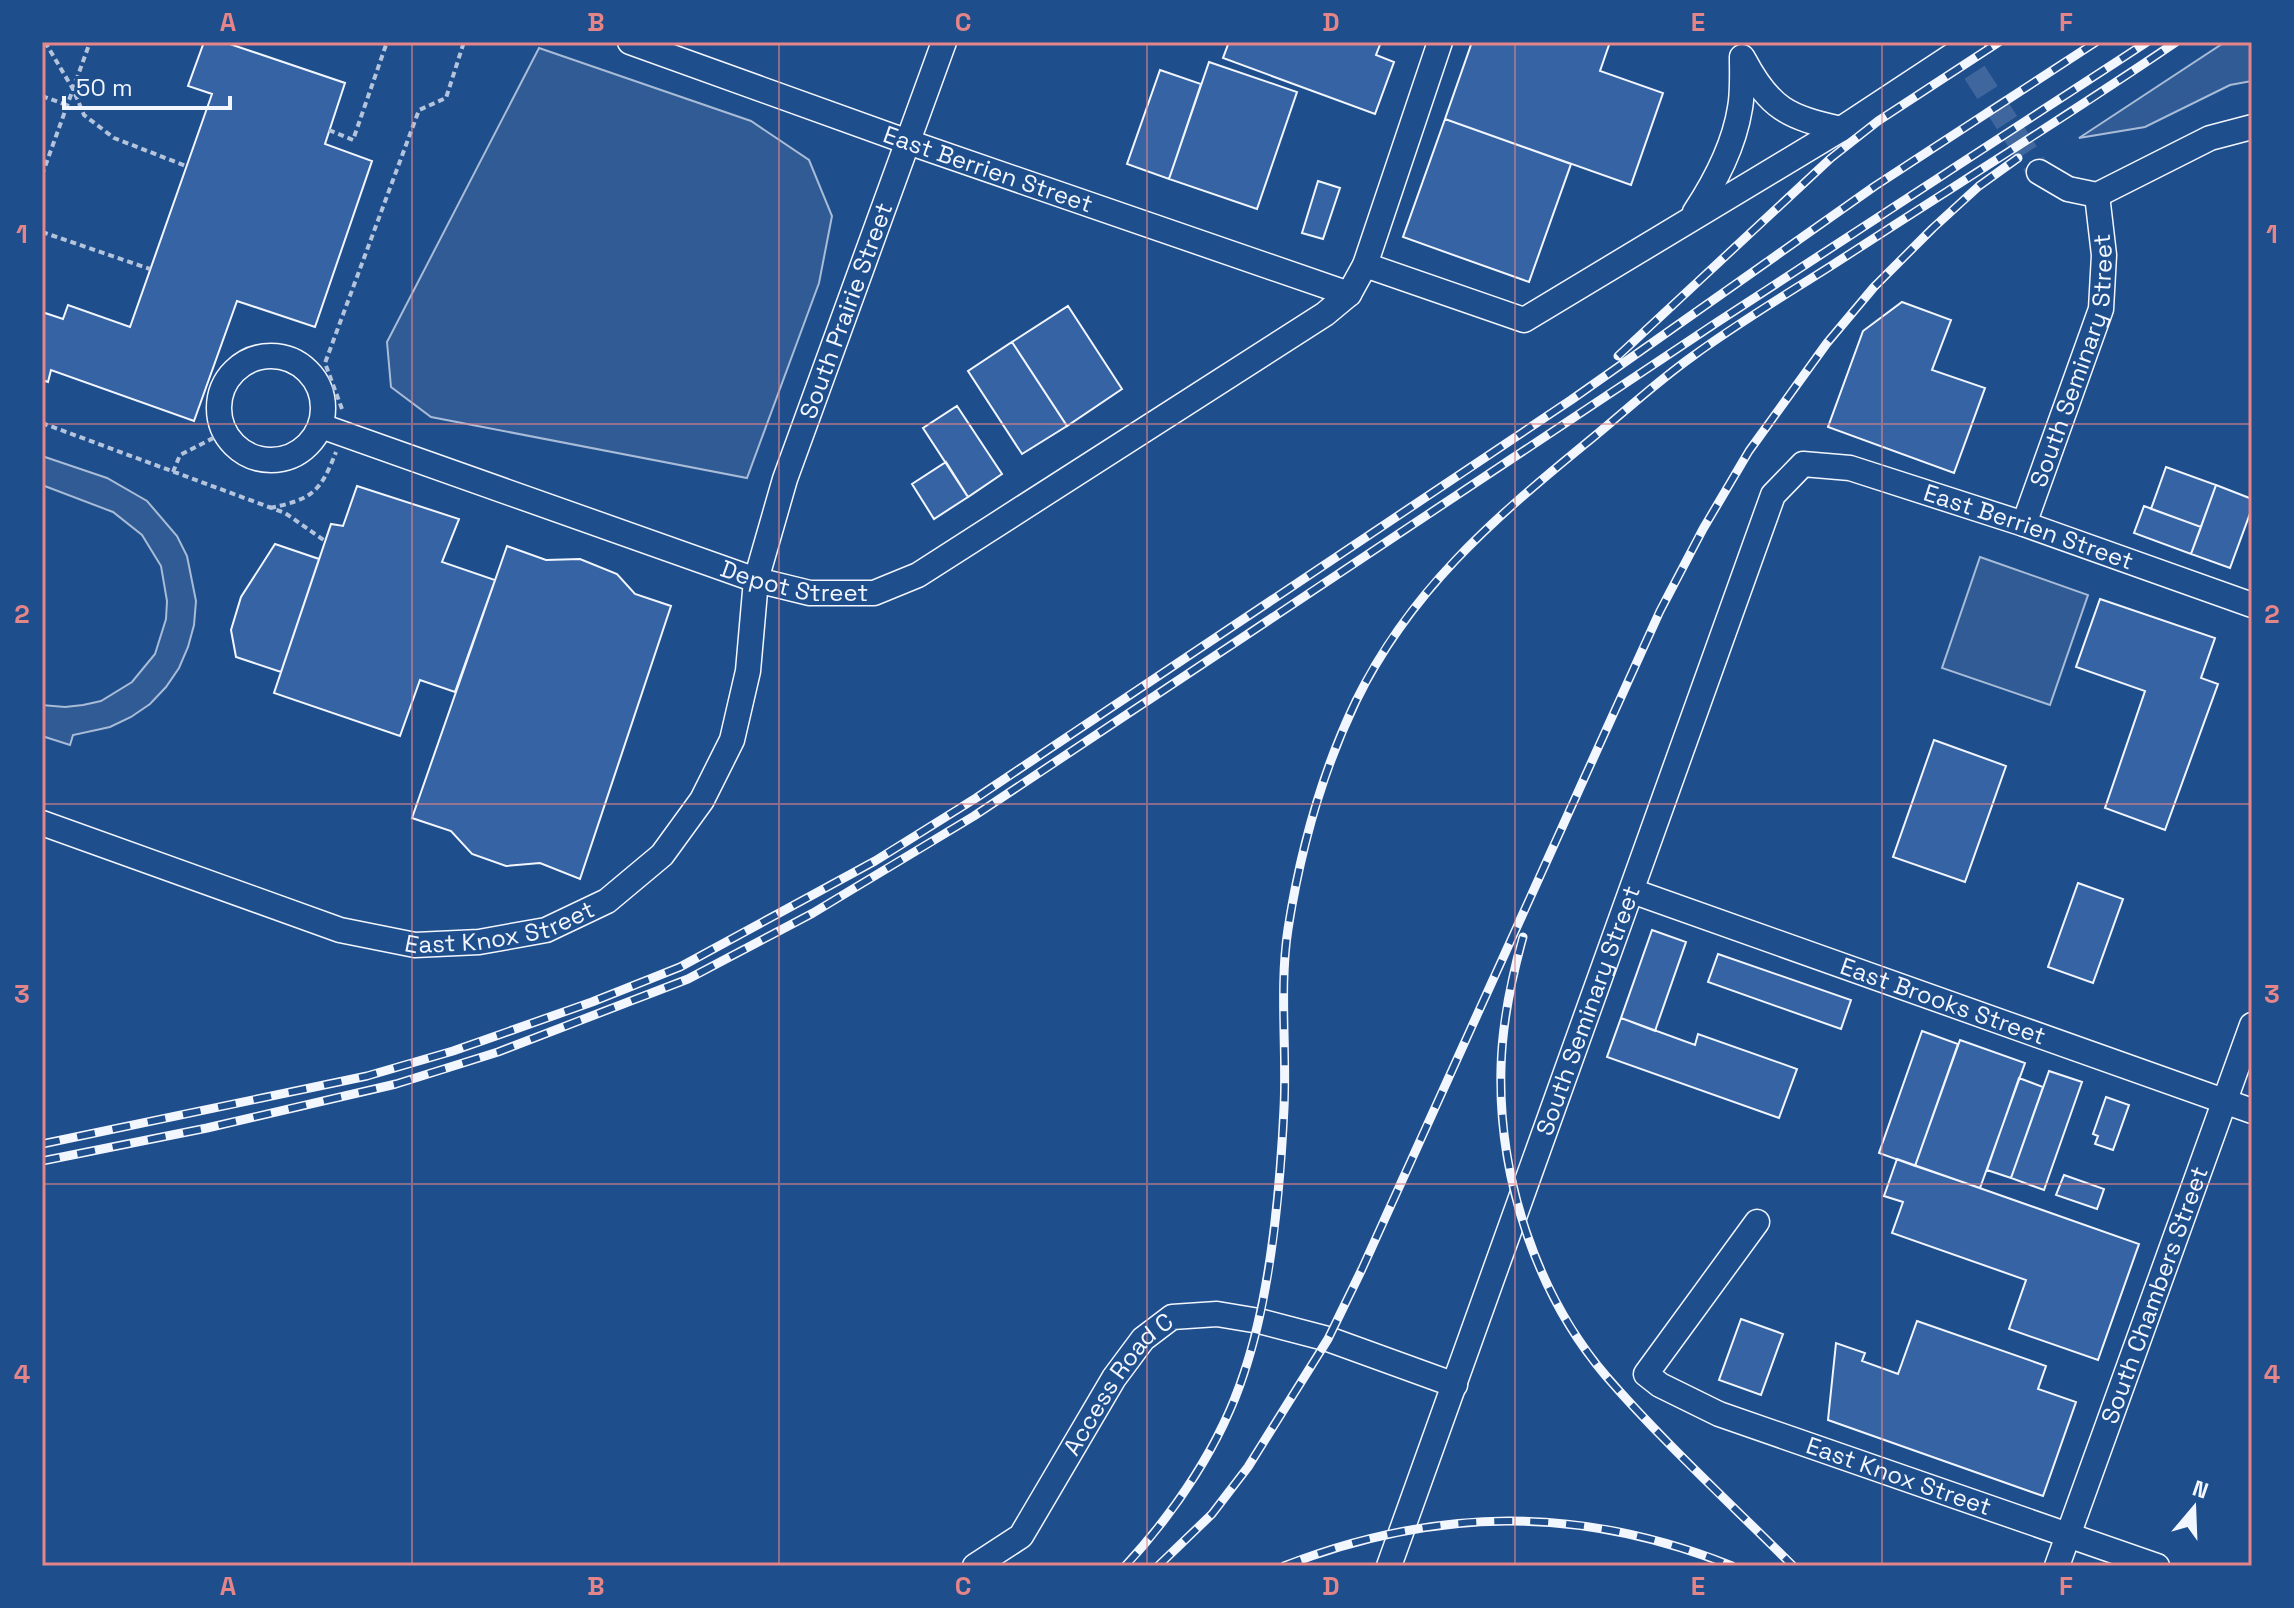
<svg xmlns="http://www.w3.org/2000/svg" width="2294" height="1608" font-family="'Space Grotesk',sans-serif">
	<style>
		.built { fill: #305b95; stroke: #a8bbd7; stroke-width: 2 }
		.building { fill: #3563a3; stroke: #f2f6ff; stroke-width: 2 }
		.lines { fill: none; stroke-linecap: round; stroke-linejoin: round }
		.minor-tunnel { stroke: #3f679d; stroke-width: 24; stroke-dasharray: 24 12; stroke-linecap: butt }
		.minor-casing { stroke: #f2f6ff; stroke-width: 27 }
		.path { stroke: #b3c4dc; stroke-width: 4; stroke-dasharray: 6 4; stroke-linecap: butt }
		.minor { stroke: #1f4e8c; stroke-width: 24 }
		.rail-casing { stroke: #f2f6ff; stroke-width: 9 }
		.rail { stroke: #1f4e8c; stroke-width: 6; stroke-dasharray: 18; stroke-linecap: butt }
		.grid { fill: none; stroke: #e38589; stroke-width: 2; stroke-opacity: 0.55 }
		.labels { text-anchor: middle; stroke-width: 6; stroke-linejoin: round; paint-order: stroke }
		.street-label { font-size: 24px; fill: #f2f6ff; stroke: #1f4e8c }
		.neatline { fill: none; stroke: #e38589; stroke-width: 3 }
		.grid-label { font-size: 26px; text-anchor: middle; font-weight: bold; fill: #e38589 }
	</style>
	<rect width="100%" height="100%" fill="#1f4e8c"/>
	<path class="built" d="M2225 42H2252V81L2230 85 2145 127 2079 138Z
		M539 48 751 121 809 160 832 216 819 283 747 478 431 417 391 387 387 342Z
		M42 456 107 478 147 501 177 536 187 556 196 601 194 625 188 647 179 668 166 687 150 704 131 717 110 727 73 735 70 745 42 736V705L65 707 83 705 101 701 132 682 155 654 166 619 167 601 161 566 142 535 113 512 42 485Z
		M1980 557 2088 595 2050 705 1942 668Z"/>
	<path class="building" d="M204 42H224L345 83 325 144 372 161 315 327 237 301 194 421 51 370 48 382 42 380V312L63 319 68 305 130 327 212 94 188 86Z
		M1229 42H1381L1376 55 1394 62 1375 114 1223 58Z
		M1472 42H1610L1600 71 1663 93 1631 185 1445 119Z
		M1209 62 1297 92 1257 209 1169 179Z
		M1160 70 1201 84 1169 179 1127 164Z
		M1445 119 1571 164 1529 282 1403 237Z
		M1318 181 1340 188 1323 239 1302 233Z
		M1902 302 1951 320 1932 370 1985 388 1954 473 1828 427 1863 331Z
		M1068 306 1122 389 1067 426 1012 342Z
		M1012 342 1067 426 1022 454 968 371Z
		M957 406 1002 474 968 497 923 428Z
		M946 462 968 497 934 519 912 484Z
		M2166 467 2216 485 2201 527 2151 509Z
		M2216 485 2252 499V508L2230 568 2191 554Z
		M357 486 459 519 442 562 495 580 455 692 420 680 400 736 274 693 331 524 343 526Z
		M2144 506 2201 527 2191 554 2134 533Z
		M275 544 319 559 281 672 236 657 231 630 241 597Z
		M507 546 546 560 580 559 617 574 635 594 671 606 580 879 540 863 506 866 472 854 451 831 412 818Z
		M2100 599 2215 638 2201 678 2218 684 2165 830 2105 808 2145 691 2076 667Z
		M1934 740 2006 766 1965 882 1893 857Z
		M2078 883 2123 899 2093 983 2048 967Z
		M1652 930 1686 942 1655 1031 1621 1018Z
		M1718 954 1851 1000 1841 1029 1708 982Z
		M1621 1018 1695 1045 1698 1034 1797 1069 1779 1118 1607 1057Z
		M1922 1031 1958 1044 1915 1166 1879 1153Z
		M1960 1040 2025 1063 1980 1188 1915 1166Z
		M2049 1071 2082 1082 2044 1190 2011 1178Z
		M2019 1078 2043 1087 2011 1178 1987 1170Z
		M2106 1097 2129 1105 2113 1150 2095 1144 2098 1136 2093 1134Z
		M1897 1159 2139 1244 2098 1360 2009 1329 2026 1280 1892 1233 1903 1202 1884 1196Z
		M2064 1175 2104 1189 2097 1209 2056 1195Z
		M1741 1319 1783 1334 1761 1395 1719 1380Z
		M1917 1321 2046 1366 2038 1389 2076 1402 2043 1496 1828 1420 1836 1343 1865 1353 1862 1361 1898 1374Z"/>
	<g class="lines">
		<path class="minor-tunnel" d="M1955 42 2039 172"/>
		<defs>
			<g id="minor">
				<path id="s1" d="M630 42 908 142 1349 294"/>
				<path d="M1744 60C1770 109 1788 117 1841 129"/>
				<path d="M2039 172 2068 189 2097 195 2210 138 2252 127"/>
				<path d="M1695 212C1716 180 1734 146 1740 108 1743 92 1742 74 1742 57"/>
				<path d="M1365 265 1524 320 1841 129 1973 42"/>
				<circle cx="271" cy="408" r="52"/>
				<path id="s2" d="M321 426 756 580 810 593H874L918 575 1325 314 1349 294 1365 265 1440 42"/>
				<path id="s3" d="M2024 524 2101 309 2104 255 2097 195"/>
				<path id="s4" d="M42 823 340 930 415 945 479 942 546 930 607 901 662 855 702 800 732 740 748 671 756 580 785 479 944 42"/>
				<path id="s5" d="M1632 891 2252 1111"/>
				<path id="s6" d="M1757 1222 1646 1374 1660 1385 1719 1414 2157 1566"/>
				<path id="s7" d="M975 1566 1021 1536 1114 1378 1143 1339 1172 1317 1217 1314 1259 1321 1328 1339 1455 1385"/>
				<path id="s8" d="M1389 1566 1773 495 1803 464 1850 468 2024 524 2252 605"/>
				<path id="s9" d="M2057 1566 2252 1025"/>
			</g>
		</defs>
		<use href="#minor" class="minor-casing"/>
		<path class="path" d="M45 42 73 89 84 115 114 138 186 166
			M42 96 67 105
			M329 130 353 140 387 42
			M42 175 90 42
			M42 232 150 269
			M342 409 325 363 419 110 446 98 463 45 462 42
			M42 423 285 513 325 541
			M173 472 180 455 225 432
			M270 508C312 499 320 493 336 452"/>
		<use href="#minor" class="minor"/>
		<defs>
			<path id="rail" d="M1618 356 1831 158 1878 121 1999 42
				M1523 937C1511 980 1502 1024 1501 1068 1498 1176 1536 1294 1606 1376 1664 1443 1731 1504 1793 1566
				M42 1144 367 1076 453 1051 592 1002 680 967 875 861 976 798 1571 400 1875 186 2096 42
				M42 1161 207 1128 396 1084 498 1052 688 979 813 913 974 816 1716 323 2147 42
				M1125 1566C1176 1511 1221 1444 1244 1373 1271 1293 1280 1192 1284 1108 1287 1049 1279 988 1288 929 1300 852 1322 772 1356 701 1410 591 1492 520 1585 444 1621 415 1655 383 1693 356 1738 323 1787 294 1834 264 1948 190 2064 118 2176 42
				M1158 1566 1212 1514 1248 1467 1328 1339 1362 1269 1660 611 1703 529 1749 451 1827 343 1874 287 1933 228 1979 186 2018 158
				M1284 1566C1436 1507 1580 1505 1732 1566"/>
		</defs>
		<use href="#rail" class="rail-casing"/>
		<use href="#rail" class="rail"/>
	</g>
	<path class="grid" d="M412 42V1566M779 42V1566M1147 42V1566M1515 42V1566M1882 42V1566M42 424H2252M42 804H2252M42 1184H2252"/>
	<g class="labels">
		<g class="street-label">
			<text dy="8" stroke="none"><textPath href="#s1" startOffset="380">East Berrien Street</textPath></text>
			<text dy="8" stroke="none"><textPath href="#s4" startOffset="1246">South Prairie Street</textPath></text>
			<text dy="8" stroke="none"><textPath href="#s3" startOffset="172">South Seminary Street</textPath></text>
			<text dy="8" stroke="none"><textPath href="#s8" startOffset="1416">East Berrien Street</textPath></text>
			<text dy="8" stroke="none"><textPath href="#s2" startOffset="500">Depot Street</textPath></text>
			<text dy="8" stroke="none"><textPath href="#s4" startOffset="480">East Knox Street</textPath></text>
			<text dy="8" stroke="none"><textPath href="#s5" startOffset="330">East Brooks Street</textPath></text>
			<text dy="8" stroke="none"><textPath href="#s8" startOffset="590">South Seminary Street</textPath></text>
			<text dy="8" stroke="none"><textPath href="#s9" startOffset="288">South Chambers Street</textPath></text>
			<text dy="8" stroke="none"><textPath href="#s7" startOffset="236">Access Road C</textPath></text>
			<text dy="8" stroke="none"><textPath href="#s6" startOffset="462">East Knox Street</textPath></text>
		</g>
	</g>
	<rect width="2294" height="1608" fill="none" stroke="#1f4e8c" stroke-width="88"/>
	<g transform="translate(2194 1508) rotate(19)" stroke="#1f4e8c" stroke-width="6" paint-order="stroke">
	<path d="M0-6L14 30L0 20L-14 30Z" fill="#f2f6ff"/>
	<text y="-12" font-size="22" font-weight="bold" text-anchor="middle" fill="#f2f6ff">N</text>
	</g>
	<path d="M64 96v12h166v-12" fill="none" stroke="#f2f6ff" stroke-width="4"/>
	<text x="76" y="96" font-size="24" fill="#f2f6ff" stroke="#1f4e8c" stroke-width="6" paint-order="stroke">50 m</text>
	<rect x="44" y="44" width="2206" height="1520" class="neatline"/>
	<g class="grid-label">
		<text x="228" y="31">A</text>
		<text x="596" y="31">B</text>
		<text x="963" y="31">C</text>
		<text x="1331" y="31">D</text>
		<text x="1698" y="31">E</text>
		<text x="2066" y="31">F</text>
		<text x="22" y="243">1</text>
		<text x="2272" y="243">1</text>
		<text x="22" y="623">2</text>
		<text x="2272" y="623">2</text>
		<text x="22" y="1003">3</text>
		<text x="2272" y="1003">3</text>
		<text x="22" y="1383">4</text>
		<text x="2272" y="1383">4</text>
		<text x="228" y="1595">A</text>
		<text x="596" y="1595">B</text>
		<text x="963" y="1595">C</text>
		<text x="1331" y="1595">D</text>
		<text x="1698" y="1595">E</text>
		<text x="2066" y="1595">F</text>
	</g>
</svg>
